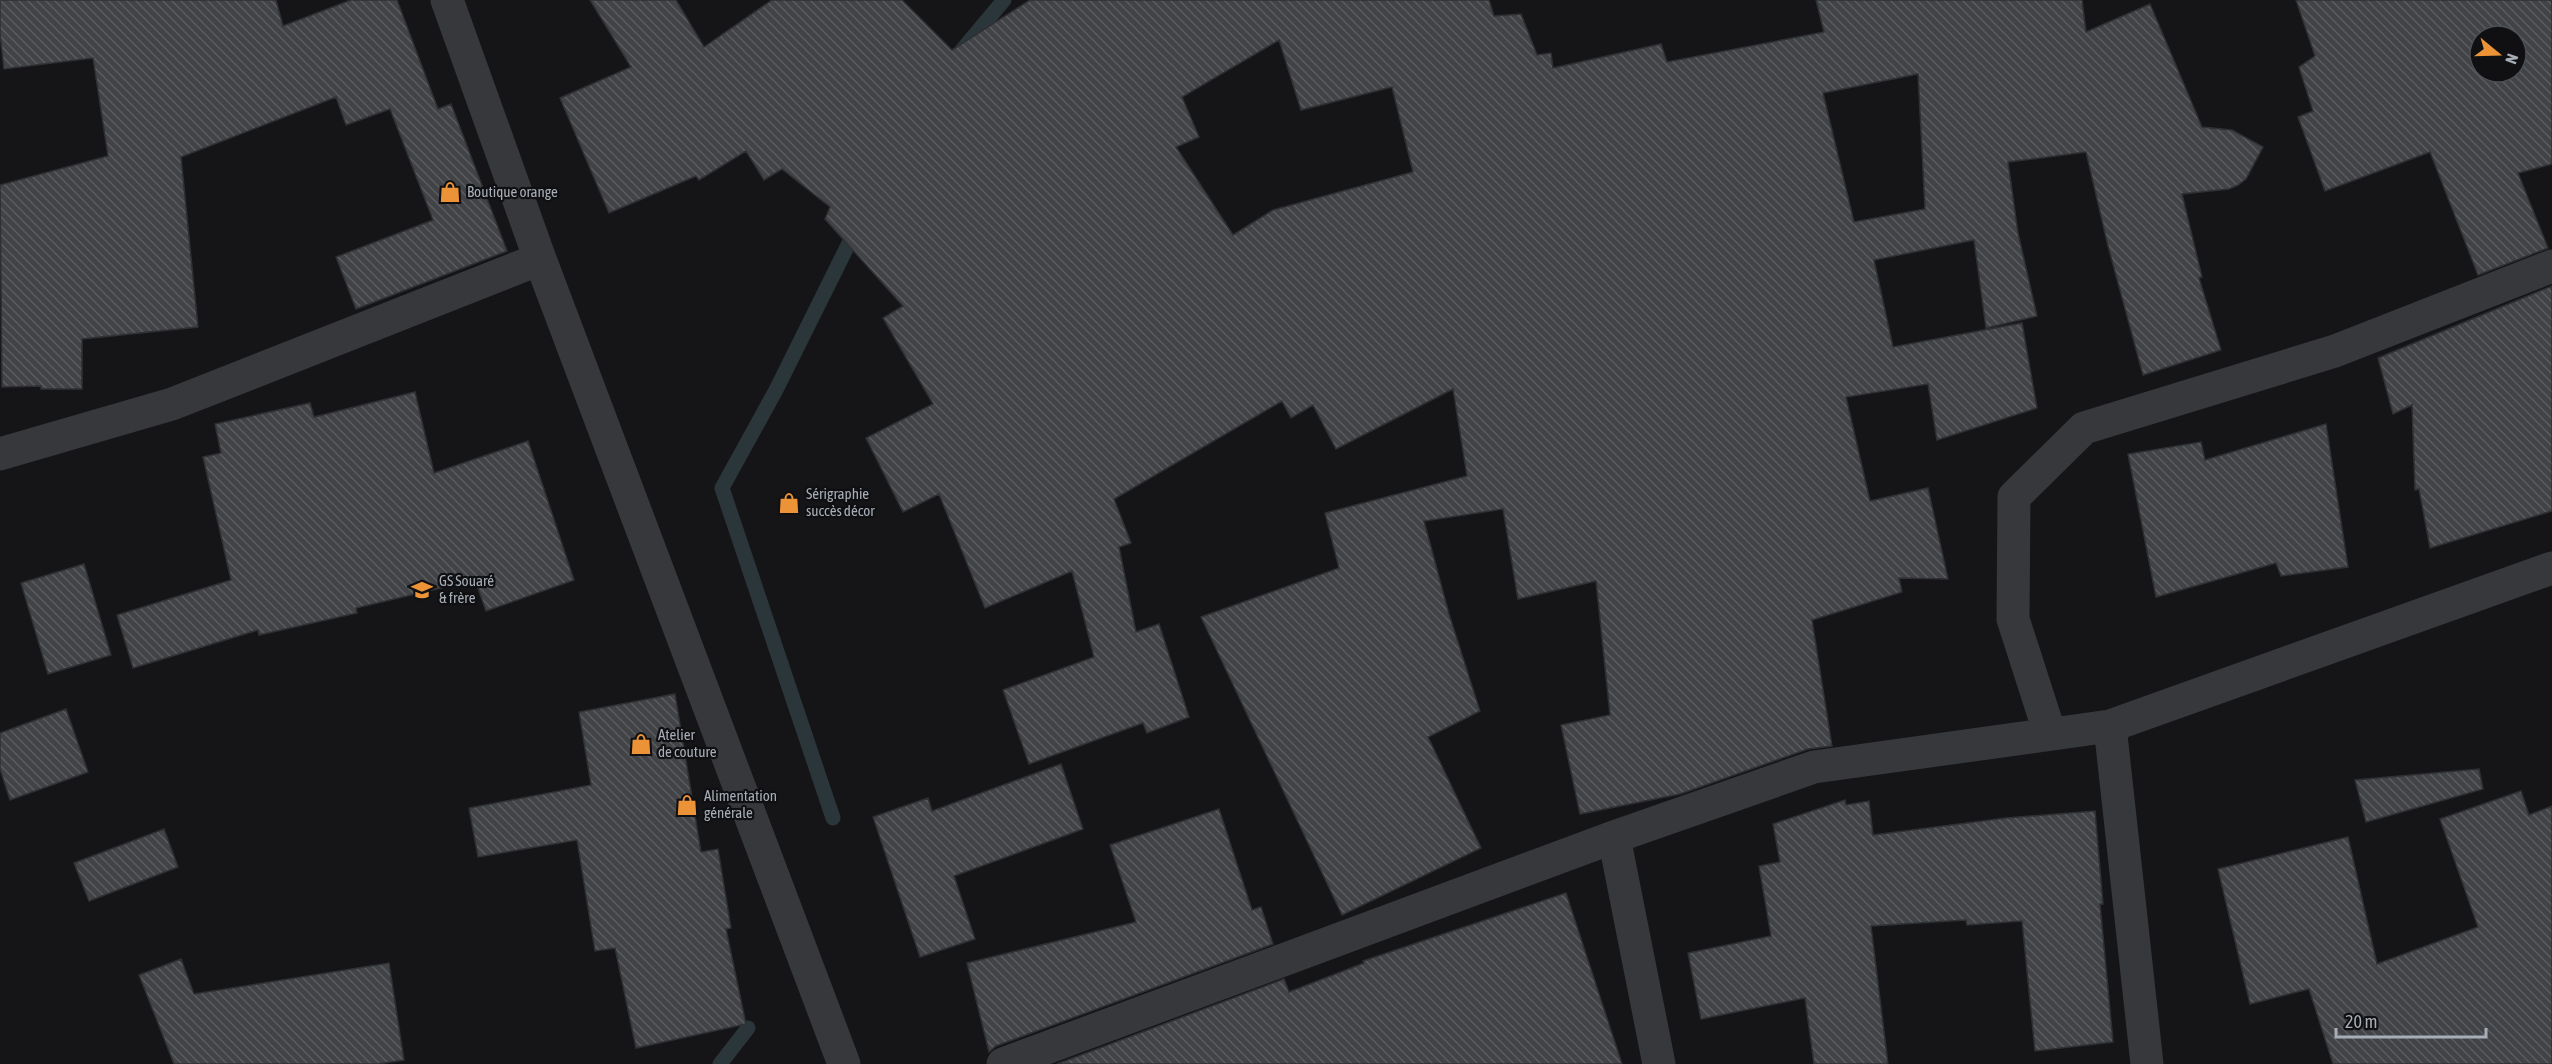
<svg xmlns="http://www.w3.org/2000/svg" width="2552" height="1064" font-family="'Asap Condensed',sans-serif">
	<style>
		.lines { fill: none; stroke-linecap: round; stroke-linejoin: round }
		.stream { stroke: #2b363a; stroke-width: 15 }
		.building { fill: url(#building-back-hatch); stroke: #2f3033; stroke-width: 1.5; fill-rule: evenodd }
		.minor { stroke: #36383c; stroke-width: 33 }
		.labels { text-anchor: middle; stroke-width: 4.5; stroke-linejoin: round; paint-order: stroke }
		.poi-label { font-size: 15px; fill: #a7aeb7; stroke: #101012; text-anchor: start }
	</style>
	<defs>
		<pattern id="building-back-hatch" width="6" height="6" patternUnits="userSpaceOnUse" patternTransform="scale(1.5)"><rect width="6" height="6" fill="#414347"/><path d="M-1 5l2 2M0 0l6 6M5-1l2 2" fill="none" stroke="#5a5c5f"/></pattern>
	</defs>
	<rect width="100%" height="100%" fill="#151517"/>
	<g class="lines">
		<path class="stream" d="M962 50 1004 0
			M833 818 722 488 776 390 857 227
			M720 1064 748 1028"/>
	</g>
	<path class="building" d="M0 0H276L283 26 351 0H397L438 109 451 104 507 251 356 309 336 257 433 220 390 109 346 125 336 97 181 157 198 327 82 339V389H41V386L2 387 0 185 108 156 93 58 4 69 0 34Z
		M590 0H676L704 47 772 0H902L952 50 1030 0H1489L1494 16 1521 14 1537 55 1551 53 1553 68 1661 44 1667 62 1824 32 1816 0H2082L2086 32 2150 4 2202 127 2232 130 2263 147 2246 179 2238 185 2229 189 2182 194 2202 277 2199 278 2221 350 2143 375 2108 246 2086 152 2008 162 2018 233 2037 316 1986 328 1974 240 1874 260 1893 347 2022 323 2037 408 1937 440 1928 384 1846 397 1870 501 1928 488 1948 579 1899 578 1902 592 1812 620 1832 746 1808 749 1680 794 1580 814 1561 725 1610 715 1596 581 1518 599 1503 509 1424 521 1449 614 1480 711 1428 737 1481 848 1342 915 1201 617 1339 568 1325 513 1467 476 1453 389 1336 449 1313 405 1291 418 1282 401 1114 499 1131 543 1119 547 1136 632 1159 624 1189 717 1147 733 1143 723 1029 764 1003 690 1094 657 1072 571 985 608 939 494 903 512 866 438 933 404 883 318 903 306 825 219 830 207 782 169 764 180 746 151 699 180 696 176 609 213 560 98 631 67ZM1279 40 1301 110 1392 87 1413 172 1273 210 1233 235 1176 147 1199 137 1182 97ZM1918 74 1925 209 1854 222 1823 93Z
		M2296 0H2552V164L2518 173 2548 248 2478 275 2430 152 2325 191 2298 117 2313 111 2299 67 2315 56ZM2480 36H2516V72H2480Z
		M2552 286V511L2430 548 2419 489 2415 490 2412 405 2393 414 2378 358Z
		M415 392 434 473 528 441 574 580 486 611 475 580 356 608 357 613 259 635 258 630 133 668 117 615 231 580 203 457 221 453 215 424 310 403 314 417Z
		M2326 424 2348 567 2281 576 2276 563 2156 597 2128 454 2201 442 2205 460Z
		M84 564 111 655 48 674 21 583Z
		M675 694 701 852 718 849 731 928 726 929 746 1024 636 1048 615 948 595 951 577 840 478 857 469 808 591 785 579 712Z
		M66 709 88 772 10 800 0 769V733Z
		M1061 764 1083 829 954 876 975 939 920 957 873 817 928 798 932 811Z
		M2479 769 2483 789 2366 822 2355 780Z
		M2521 791 2529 815 2552 806V1064H2333L2309 989 2250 1004 2218 869 2348 837 2377 964 2478 927 2440 819Z
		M1845 800 1846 805 1869 801 1873 835 2006 818 2095 811 2103 904H2100L2113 1042 2035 1051 2022 921 1967 925 1966 920 1871 926 1888 1064H1814L1805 998 1701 1019 1688 953 1771 936 1759 866 1780 862 1773 824Z
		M1219 809 1252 910 1261 907 1273 944 996 1046 989 1052 967 963 1136 922 1110 845Z
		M164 829 178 867 89 901 74 863Z
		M1566 893 1622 1064H1057L1284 979 1289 992 1364 963 1363 961Z
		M181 959 194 994 389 963 404 1060 378 1064H174L139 975Z"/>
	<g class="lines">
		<path class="minor" d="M447 0 540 259 844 1064
			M0 454 172 404 540 259
			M2110 726 2147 1064
			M2050 734 2013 619 2014 497 2084 428 2335 351 2552 266
			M1614 837 1659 1064
			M1003 1064 1614 837 1814 767 2110 726 2552 568"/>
	</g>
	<defs>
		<symbol id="shop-bare" viewBox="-9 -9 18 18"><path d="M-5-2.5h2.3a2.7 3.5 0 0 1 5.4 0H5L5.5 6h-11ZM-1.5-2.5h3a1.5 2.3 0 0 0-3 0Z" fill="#ed9337" stroke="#101012" stroke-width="2.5" paint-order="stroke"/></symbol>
		<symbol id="school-bare" viewBox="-9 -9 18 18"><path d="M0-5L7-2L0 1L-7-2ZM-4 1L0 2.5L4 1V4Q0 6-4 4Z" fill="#ed9337" stroke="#101012" stroke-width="2.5" paint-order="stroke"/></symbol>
	</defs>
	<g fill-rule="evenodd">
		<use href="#shop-bare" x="435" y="177" width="30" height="30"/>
		<use href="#shop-bare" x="774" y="488" width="30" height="30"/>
		<use href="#school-bare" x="407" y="575" width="30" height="30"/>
		<use href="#shop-bare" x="626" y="729" width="30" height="30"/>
		<use href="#shop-bare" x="672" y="790" width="30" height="30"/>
	</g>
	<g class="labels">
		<g class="poi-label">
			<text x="467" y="197">Boutique orange</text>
			<text x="806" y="499">Sérigraphie<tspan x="806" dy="17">succès décor</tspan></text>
			<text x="439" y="586">GS Souaré<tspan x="439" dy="17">&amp; frère</tspan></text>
			<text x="658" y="740">Atelier<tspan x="658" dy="17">de couture</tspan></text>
			<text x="704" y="801">Alimentation<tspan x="704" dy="17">générale</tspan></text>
		</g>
	</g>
	<g transform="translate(2498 54) rotate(109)"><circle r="28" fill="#101012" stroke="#4c4f54" stroke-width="1.5"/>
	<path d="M0-4.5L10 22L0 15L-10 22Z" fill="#ed9337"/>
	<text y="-9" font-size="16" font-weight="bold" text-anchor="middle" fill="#a7aeb7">N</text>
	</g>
	<path d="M2336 1028v9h150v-9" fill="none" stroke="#a7aeb7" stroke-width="3"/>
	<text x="2345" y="1028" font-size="18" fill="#a7aeb7" stroke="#101012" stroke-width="4.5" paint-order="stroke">20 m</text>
</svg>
